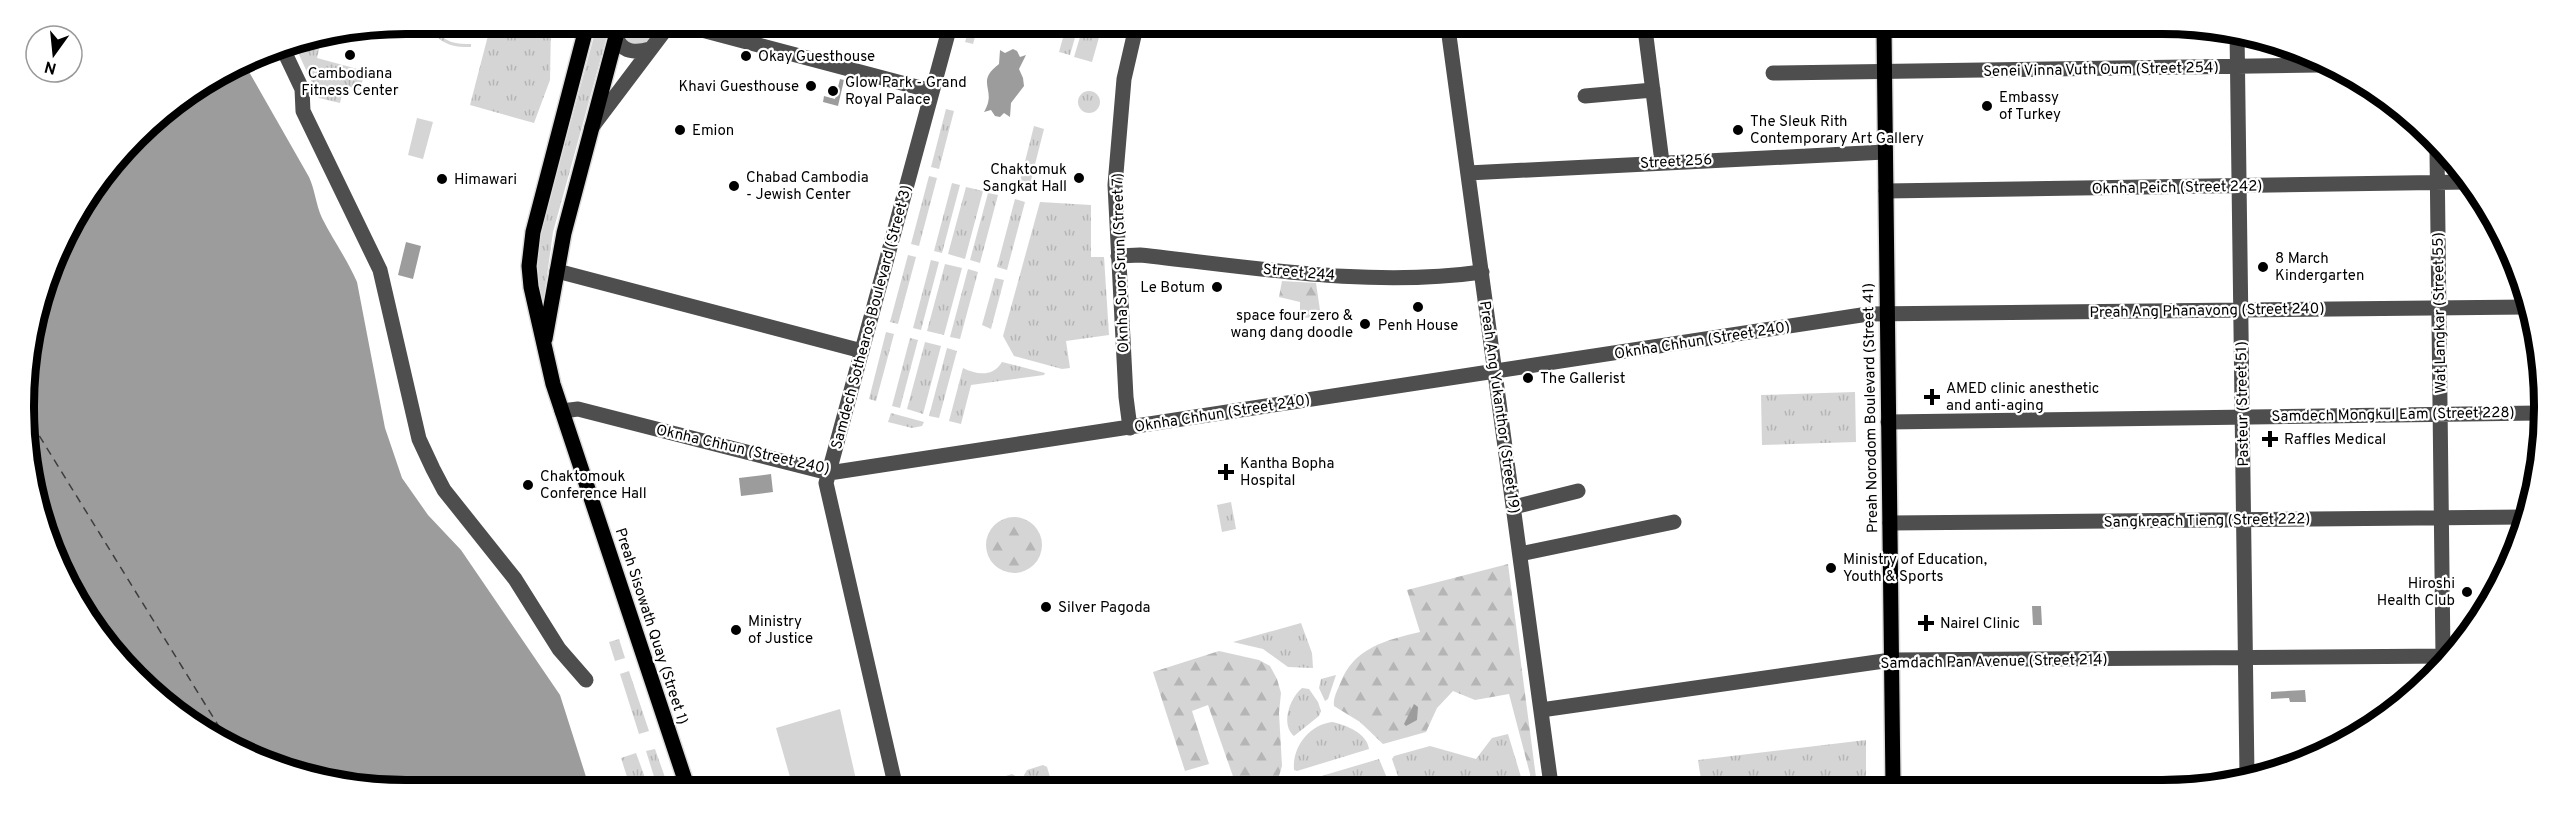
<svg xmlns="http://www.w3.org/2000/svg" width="2569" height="814" font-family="Overpass,sans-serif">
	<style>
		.grass { fill: url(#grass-tufts) }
		.forest { fill: url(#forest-firs) }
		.garden { fill: #d5d5d5 }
		.water { fill: #9c9c9c }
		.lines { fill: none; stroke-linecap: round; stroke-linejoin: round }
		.ferry { stroke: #3d3d3d; stroke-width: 1.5; stroke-dasharray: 8 6; stroke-linecap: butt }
		.major-casing { stroke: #dbdbdb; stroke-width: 18 }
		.minor { stroke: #4e4e4e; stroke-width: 15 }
		.major { stroke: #000; stroke-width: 15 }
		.poi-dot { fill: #000; stroke: #fff; stroke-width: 2 }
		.labels { text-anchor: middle; stroke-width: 4.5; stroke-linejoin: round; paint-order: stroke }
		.poi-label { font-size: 15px; fill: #000; stroke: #fff; text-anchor: start }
		.street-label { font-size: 15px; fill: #000; stroke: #fff }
		.rim { fill: none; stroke: #000; stroke-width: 8 }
	</style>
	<defs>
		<pattern id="grass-tufts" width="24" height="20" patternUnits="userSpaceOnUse" patternTransform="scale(1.5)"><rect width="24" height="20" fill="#d5d5d5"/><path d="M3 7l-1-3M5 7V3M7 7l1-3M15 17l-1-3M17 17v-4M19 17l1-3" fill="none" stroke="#b5b5b5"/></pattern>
		<pattern id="forest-firs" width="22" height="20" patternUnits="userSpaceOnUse" patternTransform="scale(1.5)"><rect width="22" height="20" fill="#d5d5d5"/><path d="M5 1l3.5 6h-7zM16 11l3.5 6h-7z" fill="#b5b5b5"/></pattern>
	</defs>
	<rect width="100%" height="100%" fill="#fff"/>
	<path class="grass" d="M429 24H432C440 40 453 45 471 44V47C453 48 436 43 429 24Z
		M491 24 551 25 550 80 534 123 470 105Z
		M597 25H610L553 232 543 305 536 266 538 243Z
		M624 25H662L647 46 631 45 621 35Z
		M970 26H978L973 44 965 42Z
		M1066 27H1078L1070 55 1059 52Z
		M1083 27H1102L1092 62 1074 57Z
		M321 41 317 58 365 71 360 90 350 87 343 90 340 103 319 98 295 46Z
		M1078 102a11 11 0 1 1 22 0a11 11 0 1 1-22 0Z
		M946 109 954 111 939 169 931 167Z
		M1034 126 1044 129 1028 192 1018 189Z
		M929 176 937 178 919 246 911 244Z
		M952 183 960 185 942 253 934 251Z
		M966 187 983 191 965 259 948 254Z
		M988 193 998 195 980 263 970 260Z
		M1015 199 1025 202 1007 270 997 267Z
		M1040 202 1091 205V257H1104L1109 335 1066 341 1070 368 1062 369 1014 356 1003 336Z
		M908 255 916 257 898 324 890 322Z
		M931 260 939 262 921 330 913 328Z
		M945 264 962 268 944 335 927 331Z
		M968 269 978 272 960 339 950 337Z
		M995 278 1004 280 991 329 982 325Z
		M886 332 894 334 876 401 869 399Z
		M910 338 918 340 900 408 892 406Z
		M925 342 941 346 923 414 907 409Z
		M947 348 957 351 939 418 929 416Z
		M1002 362 1045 373 1044 375 971 385 961 424 949 421 963 368C977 375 993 377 1002 362Z
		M1855 392 1856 442 1762 445 1761 395Z
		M891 413 924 422 922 426 912 428 888 422Z
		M1231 502 1236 529 1222 532 1217 505Z
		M1301 623 1312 653 1313 668 1288 667 1263 649 1233 642Z
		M619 639 625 658 615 661 609 642Z
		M629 671 649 731 639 734 620 674Z
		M1336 675 1328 699 1325 701 1319 688 1321 679Z
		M1302 688 1309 689 1318 702 1321 711 1319 716 1294 736C1280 724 1290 698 1302 688Z
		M1332 722C1346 725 1367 733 1369 749L1297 771 1294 770C1292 747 1309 725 1332 722Z
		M1508 734 1521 777V785H1401L1392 759 1394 756 1430 746 1476 759 1492 738Z
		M1866 740V786H1702L1698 760Z
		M655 749 667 783H656L646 751Z
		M636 753 647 783H629L621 758Z
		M1379 759 1390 785H1304L1318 777Z
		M1043 765 1047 767 1052 784H1027L1024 775 1027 770Z
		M1012 774 1017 777 1020 784H989L990 781Z"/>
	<path class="forest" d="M1282 281 1316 283 1321 317 1300 318V302L1279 297Z
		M986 545a28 28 0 1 1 56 0a28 28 0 1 1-56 0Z
		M1508 564 1537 785H1530V774L1509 694 1475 700 1453 691 1437 708 1426 732 1383 744 1360 722 1334 706C1333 698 1337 691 1340 684 1353 648 1386 640 1420 632L1407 590Z
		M1219 651 1259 660 1270 666 1277 679 1281 693 1279 713 1282 766 1279 776 1247 785H1236L1208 705 1192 711 1209 764 1185 771 1153 672Z"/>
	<path class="garden" d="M417 118 433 122 423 159 408 155Z
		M840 709 857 784H792L776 728Z"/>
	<path class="water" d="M1013 49 1017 51 1020 57 1026 55 1019 69 1023 78 1024 86 1011 103 1010 117 1004 113 1000 117 995 116 991 110 984 112C998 89 974 83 999 64L1000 50 1005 53Z
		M244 63 309 177C315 190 316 205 322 218 333 240 347 259 357 282L385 428 402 478 428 515 461 550 560 695 588 783H332L194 725 89 620 37 506 27 357 64 237 154 119Z
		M840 79 844 80 838 106 823 102 824 96 835 99Z
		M406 242 421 246 413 279 398 275Z
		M771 474 773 492 741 496 739 478Z
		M2032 606H2041L2042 625H2033Z
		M2305 690 2306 702H2290L2289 698 2271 699V692Z
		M1414 704 1418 707 1417 720 1406 726 1404 724Z"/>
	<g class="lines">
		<path class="ferry" d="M32 424 226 738"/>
		<defs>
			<path id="major" d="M587 25 533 232 529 266 531 287 553 384 686 783
				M1884 30 1893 786
				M545 339 564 233 619 25"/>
		</defs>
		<use href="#major" class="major-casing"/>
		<path class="minor" d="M683 25 932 91
			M1448 28 1551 785
			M1645 29 1662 162
			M2237 31 2247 776
			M616 36C621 53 636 53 650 49
			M283 49 302 89 303 111 380 270 419 439 433 469 444 490 515 579 559 649 586 680
			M1773 73 2318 65
			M1585 96 1653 90
			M592 127 669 25
			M2437 151 2443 656
			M1468 173 1885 152
			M1886 191 2468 182
			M1118 256 1140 255C1252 267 1369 288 1482 272
			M557 271 862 351
			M562 411 578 409 829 473 1868 314 2527 307
			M1888 422 2538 413
			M1130 428 1126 397 1115 185 1124 79 1136 27
			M1514 507 1578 491
			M1890 523 2524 517
			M1520 554 1674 522
			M1541 710 1891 660 2450 656
			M895 784 826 483 950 26"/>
		<use href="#major" class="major"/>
	</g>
	<g class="poi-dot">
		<circle cx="350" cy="55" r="6"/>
		<circle cx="746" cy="56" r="6"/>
		<circle cx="811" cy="86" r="6"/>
		<circle cx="833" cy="91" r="6"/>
		<circle cx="1987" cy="106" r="6"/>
		<circle cx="680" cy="130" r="6"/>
		<circle cx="1738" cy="130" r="6"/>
		<circle cx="1079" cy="178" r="6"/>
		<circle cx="442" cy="179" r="6"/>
		<circle cx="734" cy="186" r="6"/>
		<circle cx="2263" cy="267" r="6"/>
		<circle cx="1217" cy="287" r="6"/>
		<circle cx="1418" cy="307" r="6"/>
		<circle cx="1365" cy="324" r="6"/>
		<circle cx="1528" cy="378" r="6"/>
		<path d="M1929 388h6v6h6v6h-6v6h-6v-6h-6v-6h6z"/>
		<path d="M2267 430h6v6h6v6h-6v6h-6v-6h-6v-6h6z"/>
		<path d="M1223 463h6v6h6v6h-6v6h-6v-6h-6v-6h6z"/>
		<circle cx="528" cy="485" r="6"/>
		<circle cx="1831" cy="568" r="6"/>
		<circle cx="2467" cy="592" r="6"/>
		<circle cx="1046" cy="607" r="6"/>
		<path d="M1923 614h6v6h6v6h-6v6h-6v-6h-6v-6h6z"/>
		<circle cx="736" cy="630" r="6"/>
	</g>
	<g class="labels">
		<g class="poi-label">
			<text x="758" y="61">Okay Guesthouse</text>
			<text x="350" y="78" text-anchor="middle">Cambodiana<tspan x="350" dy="17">Fitness Center</tspan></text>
			<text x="845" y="87">Glow Park - Grand<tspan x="845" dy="17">Royal Palace</tspan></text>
			<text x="799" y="91" text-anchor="end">Khavi Guesthouse</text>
			<text x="1999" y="102">Embassy<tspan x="1999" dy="17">of Turkey</tspan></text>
			<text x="1750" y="126">The Sleuk Rith<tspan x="1750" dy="17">Contemporary Art Gallery</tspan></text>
			<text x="692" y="135">Emion</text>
			<text x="1067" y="174" text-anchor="end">Chaktomuk<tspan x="1067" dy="17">Sangkat Hall</tspan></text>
			<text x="746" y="182">Chabad Cambodia<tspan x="746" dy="17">- Jewish Center</tspan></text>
			<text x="454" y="184">Himawari</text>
			<text x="2275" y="263">8 March<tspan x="2275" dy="17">Kindergarten</tspan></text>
			<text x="1205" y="292" text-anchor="end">Le Botum</text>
			<text x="1353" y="320" text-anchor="end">space four zero &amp;<tspan x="1353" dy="17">wang dang doodle</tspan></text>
			<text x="1418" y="330" text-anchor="middle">Penh House</text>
			<text x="1540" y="383">The Gallerist</text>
			<text x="1946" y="393">AMED clinic anesthetic<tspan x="1946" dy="17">and anti-aging</tspan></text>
			<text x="2284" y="444">Raffles Medical</text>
			<text x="1240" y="468">Kantha Bopha<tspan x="1240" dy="17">Hospital</tspan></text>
			<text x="540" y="481">Chaktomouk<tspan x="540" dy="17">Conference Hall</tspan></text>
			<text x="1843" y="564">Ministry of Education,<tspan x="1843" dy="17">Youth &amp; Sports</tspan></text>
			<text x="2455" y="588" text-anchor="end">Hiroshi<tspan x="2455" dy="17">Health Club</tspan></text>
			<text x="1058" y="612">Silver Pagoda</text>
			<text x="748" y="626">Ministry<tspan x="748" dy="17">of Justice</tspan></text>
			<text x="1940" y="628">Nairel Clinic</text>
		</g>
		<g class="street-label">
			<text transform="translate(2101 69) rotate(-1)" y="5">Senei Vinna Vuth Oum (Street 254)</text>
			<text transform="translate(1676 161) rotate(-3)" y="5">Street 256</text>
			<text transform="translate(2177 187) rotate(-1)" y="5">Oknha Peich (Street 242)</text>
			<text transform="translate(1120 263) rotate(-92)" y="5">Oknha Suor Srun (Street 7)</text>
			<text transform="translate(1299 272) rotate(5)" y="5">Street 244</text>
			<text transform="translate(2207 310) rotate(-1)" y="5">Preah Ang Phanavong (Street 240)</text>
			<text transform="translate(2439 313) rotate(-91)" y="5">Wat Langkar (Street 55)</text>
			<text transform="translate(871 317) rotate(-75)" y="5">Samdech Sothearos Boulevard (Street 3)</text>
			<text transform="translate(1702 340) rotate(-9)" y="5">Oknha Chhun (Street 240)</text>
			<text transform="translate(2242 404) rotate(-91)" y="5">Pasteur (Street 51)</text>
			<text transform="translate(1500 407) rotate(82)" y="5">Preah Ang Yukanthor (Street 19)</text>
			<text transform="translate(1870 408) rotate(-91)" y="5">Preah Norodom Boulevard (Street 41)</text>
			<text transform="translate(1222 413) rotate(-9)" y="5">Oknha Chhun (Street 240)</text>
			<text transform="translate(2393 414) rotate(-1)" y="5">Samdech Mongkul Eam (Street 228)</text>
			<text transform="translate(743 449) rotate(13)" y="5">Oknha Chhun (Street 240)</text>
			<text transform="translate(2207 520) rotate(-1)" y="5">Sangkreach Tieng (Street 222)</text>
			<text transform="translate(652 626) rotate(72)" y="5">Preah Sisowath Quay (Street 1)</text>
			<text transform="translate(1994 661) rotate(-1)" y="5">Samdach Pan Avenue (Street 214)</text>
		</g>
	</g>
	<path d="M0 0H2569V814H0ZM406 34H2162A372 372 0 0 1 2534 406V408A372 372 0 0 1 2162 780H406A372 372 0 0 1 34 408V406A372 372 0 0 1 406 34Z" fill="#fff" fill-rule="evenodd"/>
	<path class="rim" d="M406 34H2162A372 372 0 0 1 2534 406V408A372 372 0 0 1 2162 780H406A372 372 0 0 1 34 408V406A372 372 0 0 1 406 34Z"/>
	<g transform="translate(54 54) rotate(195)"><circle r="28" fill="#ffffff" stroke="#999999" stroke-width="1.5"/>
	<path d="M0-4.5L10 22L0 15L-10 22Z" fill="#000000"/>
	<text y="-9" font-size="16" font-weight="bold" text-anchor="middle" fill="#000000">N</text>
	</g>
</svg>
